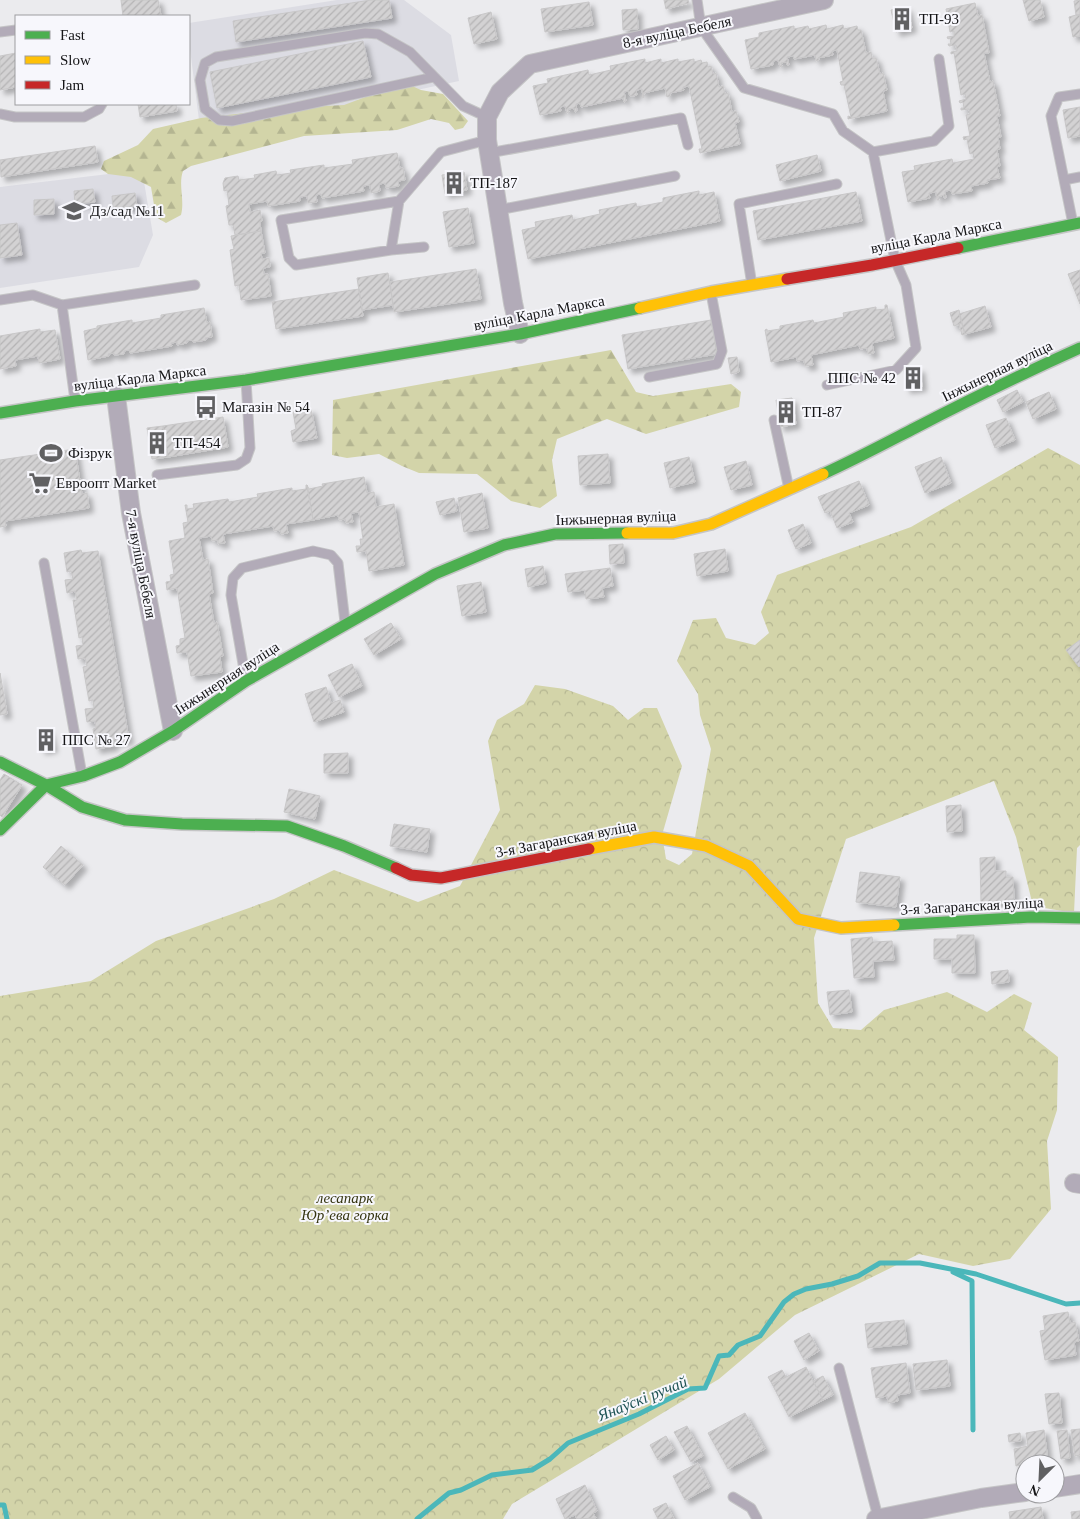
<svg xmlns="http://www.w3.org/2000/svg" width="1080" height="1519" font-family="'Times New Roman',serif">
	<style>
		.built { fill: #dcdce3 }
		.forest { fill: url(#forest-firs) }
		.park { fill: url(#park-crowns) }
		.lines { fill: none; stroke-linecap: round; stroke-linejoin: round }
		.stream { stroke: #4bb7ba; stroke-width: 5 }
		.building { fill: url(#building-hatch); stroke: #c8c7c8; filter: url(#shadow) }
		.lane-casing { stroke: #c5c5c6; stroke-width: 11 }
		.street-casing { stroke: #c5c5c6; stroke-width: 20 }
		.fast-casing { stroke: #c5c5c6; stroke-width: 14 }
		.slow-casing { stroke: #c5c5c6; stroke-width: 14 }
		.jam-casing { stroke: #c5c5c6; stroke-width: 14 }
		.lane { stroke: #b2abb8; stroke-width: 9 }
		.street { stroke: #b2abb8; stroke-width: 18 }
		.fast { stroke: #4caf50; stroke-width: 11 }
		.slow { stroke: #ffc107; stroke-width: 11 }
		.jam { stroke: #c62828; stroke-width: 11 }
		.labels { text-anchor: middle; stroke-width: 4; stroke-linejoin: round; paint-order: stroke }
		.poi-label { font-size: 15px; fill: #151517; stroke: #f7f7fc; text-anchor: start }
		.street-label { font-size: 15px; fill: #151517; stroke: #f7f7fc }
		.park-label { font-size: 15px; font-style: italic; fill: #353510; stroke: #f7f7fc }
		.water-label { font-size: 16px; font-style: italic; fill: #1e5354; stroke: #f7f7fc }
	</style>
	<defs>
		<pattern id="forest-firs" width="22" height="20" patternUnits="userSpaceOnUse" patternTransform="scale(1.25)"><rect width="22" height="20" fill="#d3d4a9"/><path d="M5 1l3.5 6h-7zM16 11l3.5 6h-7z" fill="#b4b591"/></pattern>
		<pattern id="park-crowns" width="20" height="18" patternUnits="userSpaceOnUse" patternTransform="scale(1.25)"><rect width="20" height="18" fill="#d3d4a9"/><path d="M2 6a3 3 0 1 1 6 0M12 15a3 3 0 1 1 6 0" fill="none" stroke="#b4b591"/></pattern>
		<pattern id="building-hatch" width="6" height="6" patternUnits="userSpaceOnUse" patternTransform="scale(1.25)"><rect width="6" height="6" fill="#d3d2d3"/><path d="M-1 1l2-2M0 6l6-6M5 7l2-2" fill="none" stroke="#b4b3b4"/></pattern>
		<filter id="shadow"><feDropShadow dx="4.5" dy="4.5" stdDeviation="2.5" flood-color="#0004"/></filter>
	</defs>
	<rect width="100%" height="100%" fill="#ebebee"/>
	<path class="built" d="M337 0H404L451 35 459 81 201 136 189 41V23Z
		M142 170 153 235 139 267 0 288V187Z"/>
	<path class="forest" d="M412 86 421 90 443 94 468 121 463 128 455 130 449 123 431 119 397 130 304 136 191 166 183 171C178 185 185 200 181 215L166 223 156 217 151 187 131 177 108 174 101 169 104 161 138 145 153 129 201 118 290 108 344 105 379 92Z
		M611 350 636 392 653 396 731 384 741 392 739 407 646 434 607 419 557 439 552 460 557 496 540 508 511 501 477 474 419 473 402 466 379 454 347 458 332 455 333 400Z"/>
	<path class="park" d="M1048 448 1080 465V845L1077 848 1074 913 1033 906 1016 837 994 781 846 839 814 938 818 1003 833 1028 861 1030 884 1010 947 992 987 1012 1014 994 1032 1003 1024 1030 1058 1057 1057 1110 1047 1141 1051 1209 1010 1259 973 1266 919 1254 795 1315 719 1379 512 1504 503 1519H0V996L91 981 156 941 274 899 334 870 418 902 460 886 500 810 488 741 497 720 524 704 535 685 565 689 613 706 628 720 644 708H657L682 766 662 835 666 859 679 865 692 854 711 749 700 715 698 694 677 661 693 620 716 618 726 638 755 645 769 633 761 612 777 575 911 527Z"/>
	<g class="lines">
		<path class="stream" d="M953 1272 972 1281 973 1430
			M0 1505H4L7 1519
			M417 1519 449 1493 461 1490 492 1475 532 1470 550 1459 568 1443 639 1414 688 1389 705 1388 719 1356 729 1355 738 1345 760 1336 784 1302 794 1294 806 1289 832 1284 858 1276 880 1263H920L976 1274 1066 1304 1080 1303"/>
	</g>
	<path class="building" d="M121 0H158L161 16H123Z
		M371 0H389L392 18 236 42 233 21Z
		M664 0H688L689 3 666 9Z
		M1023 0H1040L1044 17 1029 21Z
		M1080 0V15H1076L1074 1Z
		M589 2 593 25 545 32 541 9Z
		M975 3 978 16 982 15 989 53H984L990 82 993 81 1000 116H997L1001 137H998L1000 149 997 150 1000 166 997 167 1000 178 987 180 988 183 971 186 972 191 952 194 951 190 945 191 946 198H944V195L938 197 939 200H937L936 192 929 193 930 198 908 202 902 172 915 170 914 166 952 159 953 163 974 159 973 153 970 154 967 139 964 140 963 137 970 136 966 115 970 114 969 109 961 110V108H964L963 102 960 103 959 101 966 99 965 94 961 95 954 53 951 54V52L957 51 956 45 949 46 948 44H951L950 38 948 39 947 37 954 36V31L950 32 946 9Z
		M907 7 912 28 896 32 891 10Z
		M637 9 638 29 623 30 622 10Z
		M491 12 497 39 474 44 468 18Z
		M1076 15H1080V36L1073 37 1069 17Z
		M826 25 827 29 843 25 844 29 857 26 858 30H861L866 53 871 52 872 58H876L880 74 883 73 887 90 883 91 887 111 848 119V116L851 117 844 85H841L840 82 843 81 837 50 832 51 833 55 818 58 819 60 816 61 815 55 794 59 793 56 787 57 789 65H787L786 62 781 63 782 66 780 67 778 60 773 61V65L751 69 745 40 759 37V33L794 26V29L808 26 809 29Z
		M363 41 371 77 217 108 210 72Z
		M16 53V87L0 90V56Z
		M645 59V63L661 59V63L678 59V62L694 59V62L701 60 702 63 707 62 708 67 711 66 713 74 716 73 719 87 723 86 725 94 728 93 732 112 736 111 739 122 735 123 740 144 700 153 699 149H702L689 86 683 87 684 90 670 93V96L667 97 665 88 644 93 643 98 642 89 636 90 637 95 633 96H630L628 91 624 92 626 101 624 102 623 98 581 107 580 103 576 104 577 111 575 112 574 108 568 109 569 112 567 113 565 106 560 107 561 111 540 115 533 86 548 83 547 79 588 70 589 75 611 70 610 66Z
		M138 104H176L177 111 140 117Z
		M1080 107V136L1068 138 1063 110Z
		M95 146 98 162 1 177 0 160Z
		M397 153 400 168H403L405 180 398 181 399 186 386 188 385 183 379 184 380 191 371 193 370 185 363 186 364 191 322 198 321 194 316 195 317 202 308 203 307 196 300 197V201L268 206 267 201 249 204 250 212 260 210 262 221 260 222 261 231 235 235 233 225H229L226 206 229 205 227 190 224 191 223 183 225 178 238 176 239 180 255 178 254 175 276 171 277 175 291 173 290 170 324 165V168L353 164 352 160Z
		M817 155 821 171 780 181 776 165Z
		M464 172 467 190 445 194 442 175Z
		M93 189 95 202 75 204 74 191Z
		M699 191V195L714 192 720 221 528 259 522 230 536 227 535 222 572 215 573 220 600 214 599 210 636 203 637 207 663 202V198Z
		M856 192 862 221 758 240 753 211Z
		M135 193 137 206 113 209 112 196Z
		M54 199V214L34 215V200Z
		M468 208 474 243 449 247 443 212Z
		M17 223 22 255 0 258V225Z
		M261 231 265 253H261L262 259 269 258 270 267 263 268 264 274H268L271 296 241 300 239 285 235 286 230 250 234 249 231 236Z
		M476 269 481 299 394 312 390 282Z
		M1080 270V304L1068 274Z
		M388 273 393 305 362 310 357 278Z
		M359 289 363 316 276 329 272 302Z
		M885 305H887L894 338 872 343 874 353 868 354 867 348 860 349 859 345 811 355 813 365 805 366 804 360 797 361V357L771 362 765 330 767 329V331L780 329V326L813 320 814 323 844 317 843 313 876 307V310L885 309Z
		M985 306 991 327 965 334 959 314Z
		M204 308 207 323 210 322 212 337 205 338 206 340 193 342 192 340 186 341 187 343 177 345V342L171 343 172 346 130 353 129 350 124 351V354L114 355V353L108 354 109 356 88 360 84 331 97 328V326L132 320V323L161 318V315Z
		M959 310 962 323 954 326 950 313Z
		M711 320 717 354 628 369 622 335Z
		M962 323 965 334 962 335 959 324Z
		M40 329V332L55 330 60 359 39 363 38 356 15 360 16 366 0 369V336Z
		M737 357 739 372 731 374 728 358Z
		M920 368 922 387 906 389 904 370Z
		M1017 390 1023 402 1003 412 997 400Z
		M1049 392 1056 409 1033 419 1026 402Z
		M792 398 796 424 780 427 776 400Z
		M311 409 317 438 293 442 291 431 296 429 293 412Z
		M223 417 228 447 168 457 163 426Z
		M1006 418 1015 440 995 448 986 425Z
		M163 426 168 457 152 459 147 428Z
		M75 449 82 494 87 493 89 508 5 521 6 526 0 527V460Z
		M608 454 610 483 580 485 578 456Z
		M689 457 695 482 670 488 664 463Z
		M941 457 951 483 925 493 915 467Z
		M746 461 752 485 731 490 724 467Z
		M364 477 367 493 374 492 376 507 394 504 404 565 369 571 366 551 357 552 356 546H361L360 539H363L359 512 351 513 353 522 346 523 345 519 339 520 338 515 313 520 307 485 309 489 323 486 322 484Z
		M859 481 869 505 849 513 853 522 837 528 830 511 825 513 818 497Z
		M306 485H307L313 520 286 524 288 533 281 534 280 530 274 531 273 526 223 534 225 543H221L218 544V540L212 541 211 536 199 538 203 560 208 559 213 593 209 594 214 623 217 622 223 656 220 657 222 672 191 676 187 652 177 653 176 646 180 645V639L185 638 177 588 167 590 166 582 171 581 170 575 174 574 169 541 185 538 183 523 188 522 185 505H187V509L194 508 193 504 228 499 229 502 258 497 257 494 292 488V491L306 489Z
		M482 493 488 528 464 532 458 498Z
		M454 498 457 511 440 515 436 502Z
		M803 524 811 543 796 549 788 530Z
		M623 544 624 563 610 564 609 545Z
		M725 549 728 571 697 576 694 554Z
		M81 550 82 553 98 551 129 740 113 742 114 746 96 749 93 729 96 728 95 721 87 722 85 709 94 708 93 700 89 701 83 667 87 666 85 658 78 659 76 646 83 645 82 637 79 638 73 600H77L75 591 67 593 65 580 73 579 71 571 67 572 64 553Z
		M543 566 546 583 528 587 525 569Z
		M610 568 613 586 602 588 604 597 586 599 585 590 568 592 565 574Z
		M481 582 486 612 462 616 457 586Z
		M391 623 401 639 374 655 364 639Z
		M1080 640V666L1079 667 1066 650Z
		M352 664 362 686 339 697 328 675Z
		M0 673 7 714 0 715Z
		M326 687 331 703 340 700 344 712 314 722 305 694Z
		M49 730 53 748 41 750 38 732Z
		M348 753V773H324V754Z
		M4 774 22 785 2 817 0 815V780Z
		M289 789 320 796 315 819 284 812Z
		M961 805 962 831 947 832 946 806Z
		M394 824 430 829 427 852 390 846Z
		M61 846 83 865 65 885 43 867Z
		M995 857V871H1006V877H1013L1014 899H1008V902L981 903 980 858Z
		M860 872 900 877 896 907 856 902Z
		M957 935H974L975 973H952V959H934V939H957Z
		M872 937 873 942 892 941 894 960 873 961 874 977 854 978 851 939Z
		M1008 970 1009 982 992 984 991 972Z
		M849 990 852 1012 830 1015 827 992Z
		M1068 1312 1070 1323 1075 1322 1079 1341 1074 1342 1076 1355 1045 1360 1040 1331 1045 1330 1043 1316Z
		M904 1320 907 1344 868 1348 865 1324Z
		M809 1333 819 1351 804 1360 794 1341Z
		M947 1360 950 1386 916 1390 913 1364Z
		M906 1363 910 1393 897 1395 898 1401 888 1403 887 1396 876 1398 871 1368Z
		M806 1367 823 1400 789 1417 772 1384Z
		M782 1370 786 1377 772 1384 768 1377Z
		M823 1376 833 1395 823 1400 813 1381Z
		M1059 1393 1062 1423 1049 1424 1045 1394Z
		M745 1413 765 1449 728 1469 708 1433Z
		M687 1426 703 1456 691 1462 674 1432Z
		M1080 1429V1455L1075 1456 1071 1430Z
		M1044 1430 1048 1461 1016 1466 1014 1449 1028 1446 1026 1433Z
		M1067 1430 1070 1458 1061 1459 1057 1431Z
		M1020 1433 1021 1441 1009 1442 1008 1435Z
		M666 1436 674 1450 658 1460 650 1445Z
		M698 1463 710 1487 685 1500 673 1476Z
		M585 1485 597 1511 593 1513 596 1518 577 1519 575 1515 565 1519 556 1499Z
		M666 1503 674 1519H658L653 1509Z
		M1041 1507 1043 1519H1010L1009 1512Z
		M1080 1511V1519H1072L1071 1512Z"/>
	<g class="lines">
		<defs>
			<path id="lane" d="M697 0 701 27 744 88 833 114 843 131 873 152 895 260 906 285 916 348 896 370 827 385
				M0 32 16 30
				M434 77 232 121 219 120 205 109 200 80 205 63 216 57 365 33 378 34 410 52 463 106 487 117
				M0 114 15 117H84L99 109 102 104
				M873 152 934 141 949 126 939 59
				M489 153 681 118 688 145
				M1064 180 1080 177
				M399 201 281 220 289 258 296 265 391 250 399 201 441 152 487 140
				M498 210 675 176
				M1073 224 1051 116 1059 97 1080 94
				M391 250 424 247
				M752 285 739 204 837 184
				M0 300 33 295 62 305 75 400
				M62 305 195 285
				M649 377 717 364 722 351 711 293
				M774 420 789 489
				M157 475 237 465 246 459 250 448 246 380
				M44 563 82 775
				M246 681 231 595 233 578 242 568 313 551 331 555 338 563 345 622
				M839 1368 878 1517
				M733 1497 751 1508 757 1519"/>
			<path id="street" d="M520 334 513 303 487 140V117L500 92 530 64 824 0
				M116 396 131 513 173 731
				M1074 1183 1080 1184
				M1055 1488 1080 1484
				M876 1519 981 1498 1025 1492"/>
			<path id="fast" d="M958 248 1080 223
				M0 413 75 401 246 380 520 334 640 308
				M823 474C854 460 884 444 915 428 969 400 1024 373 1080 348
				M0 762 46 785 83 776 120 762 173 731 246 681 435 574 504 545 555 534 627 533
				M0 830 46 785 82 807 125 820 182 824 287 826 344 846 396 868
				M894 925 1031 917 1080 918"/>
			<path id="slow" d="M640 308 711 292 787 279
				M627 533H673L711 524 823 474
				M589 849 654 837 706 846 749 866 798 919 841 928 894 925"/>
			<path id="jam" d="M787 279 872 265 958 248
				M396 868 411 875 441 878 589 849"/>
		</defs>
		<use href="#lane" class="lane-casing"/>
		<use href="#street" class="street-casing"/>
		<use href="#fast" class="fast-casing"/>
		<use href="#slow" class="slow-casing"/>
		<use href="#jam" class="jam-casing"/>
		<use href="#lane" class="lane"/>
		<use href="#street" class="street"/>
		<use href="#fast" class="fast"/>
		<use href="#slow" class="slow"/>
		<use href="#jam" class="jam"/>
	</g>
	<defs>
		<symbol id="building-bare" viewBox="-9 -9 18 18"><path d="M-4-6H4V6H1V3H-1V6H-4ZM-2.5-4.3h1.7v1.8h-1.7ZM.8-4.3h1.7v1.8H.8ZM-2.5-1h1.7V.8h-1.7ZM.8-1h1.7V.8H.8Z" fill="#606062" stroke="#f7f7fc" stroke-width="2.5" paint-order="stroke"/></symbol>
		<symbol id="school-bare" viewBox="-9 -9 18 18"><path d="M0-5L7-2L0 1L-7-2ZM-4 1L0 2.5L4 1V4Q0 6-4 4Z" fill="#606062" stroke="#f7f7fc" stroke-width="2.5" paint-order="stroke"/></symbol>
		<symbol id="bus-bare" viewBox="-9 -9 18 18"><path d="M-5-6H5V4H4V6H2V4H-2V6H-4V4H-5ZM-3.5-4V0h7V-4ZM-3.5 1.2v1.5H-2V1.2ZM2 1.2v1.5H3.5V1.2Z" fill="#606062" stroke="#f7f7fc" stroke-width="2.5" paint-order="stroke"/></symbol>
		<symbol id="stadium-bare" viewBox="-9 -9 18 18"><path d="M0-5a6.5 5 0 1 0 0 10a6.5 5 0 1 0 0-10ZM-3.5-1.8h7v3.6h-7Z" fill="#606062" stroke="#f7f7fc" stroke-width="2.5" paint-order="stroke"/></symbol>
		<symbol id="supermarket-bare" viewBox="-9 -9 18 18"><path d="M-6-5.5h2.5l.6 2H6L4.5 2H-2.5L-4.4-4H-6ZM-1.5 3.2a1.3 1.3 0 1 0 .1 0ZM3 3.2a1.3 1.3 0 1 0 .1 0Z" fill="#606062" stroke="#f7f7fc" stroke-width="2.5" paint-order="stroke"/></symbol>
	</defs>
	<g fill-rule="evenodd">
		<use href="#building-bare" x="886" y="3" width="32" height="32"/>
		<use href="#building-bare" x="438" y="167" width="32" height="32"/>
		<use href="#school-bare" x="58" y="195" width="32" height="32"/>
		<use href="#building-bare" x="897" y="362" width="32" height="32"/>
		<use href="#bus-bare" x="190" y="391" width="32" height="32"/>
		<use href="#building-bare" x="770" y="396" width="32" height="32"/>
		<use href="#building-bare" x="141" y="427" width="32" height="32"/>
		<use href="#stadium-bare" x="35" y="437" width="32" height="32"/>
		<use href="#supermarket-bare" x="24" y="467" width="32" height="32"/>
		<use href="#building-bare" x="30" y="724" width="32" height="32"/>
	</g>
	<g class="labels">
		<g class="poi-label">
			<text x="919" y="24">ТП-93</text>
			<text x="470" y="188">ТП-187</text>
			<text x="90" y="216">Дз/сад №11</text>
			<text x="896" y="383" text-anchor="end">ППС № 42</text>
			<text x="222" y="412">Магазін № 54</text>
			<text x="802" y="417">ТП-87</text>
			<text x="173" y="448">ТП-454</text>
			<text x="68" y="458">Фізрук</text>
			<text x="56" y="488">Евроопт Market</text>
			<text x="62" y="745">ППС № 27</text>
		</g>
		<g class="street-label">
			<text transform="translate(677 32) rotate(-12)" y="5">8-я вуліца Бебеля</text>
			<text transform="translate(936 236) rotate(-11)" y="5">вуліца Карла Маркса</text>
			<text transform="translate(539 313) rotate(-11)" y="5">вуліца Карла Маркса</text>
			<text transform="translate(997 371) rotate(-26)" y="5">Інжынерная вуліца</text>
			<text transform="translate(140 378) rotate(-7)" y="5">вуліца Карла Маркса</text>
			<text transform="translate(616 518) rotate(-2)" y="5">Інжынерная вуліца</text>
			<text transform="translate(141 564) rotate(79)" y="5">7-я вуліца Бебеля</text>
			<text transform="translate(227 678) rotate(-33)" y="5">Інжынерная вуліца</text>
			<text transform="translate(566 839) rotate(-11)" y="5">3-я Загаранская вуліца</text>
			<text transform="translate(972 906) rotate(-3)" y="5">3-я Загаранская вуліца</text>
		</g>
		<g class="park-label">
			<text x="345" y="1203">лесапарк<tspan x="345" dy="17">Юрʼева горка</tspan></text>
		</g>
		<g class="water-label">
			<text transform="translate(642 1398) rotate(-22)" y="6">Янаўскі ручай</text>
		</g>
	</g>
	<rect x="15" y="15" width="175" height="90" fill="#f7f7fc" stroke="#9d9da0"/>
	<rect x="25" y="31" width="25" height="8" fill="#4caf50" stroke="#9d9da0"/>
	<text x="60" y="40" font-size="15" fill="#151517">Fast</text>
	<rect x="25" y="56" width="25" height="8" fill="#ffc107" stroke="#9d9da0"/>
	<text x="60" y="65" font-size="15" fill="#151517">Slow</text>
	<rect x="25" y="81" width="25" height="8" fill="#c62828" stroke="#9d9da0"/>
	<text x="60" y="90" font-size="15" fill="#151517">Jam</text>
	<g transform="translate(1040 1479) rotate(204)"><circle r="24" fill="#f7f7fc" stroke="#9d9da0"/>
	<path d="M0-4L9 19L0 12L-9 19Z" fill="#606062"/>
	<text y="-8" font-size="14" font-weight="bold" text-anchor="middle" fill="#151517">N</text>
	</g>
</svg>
